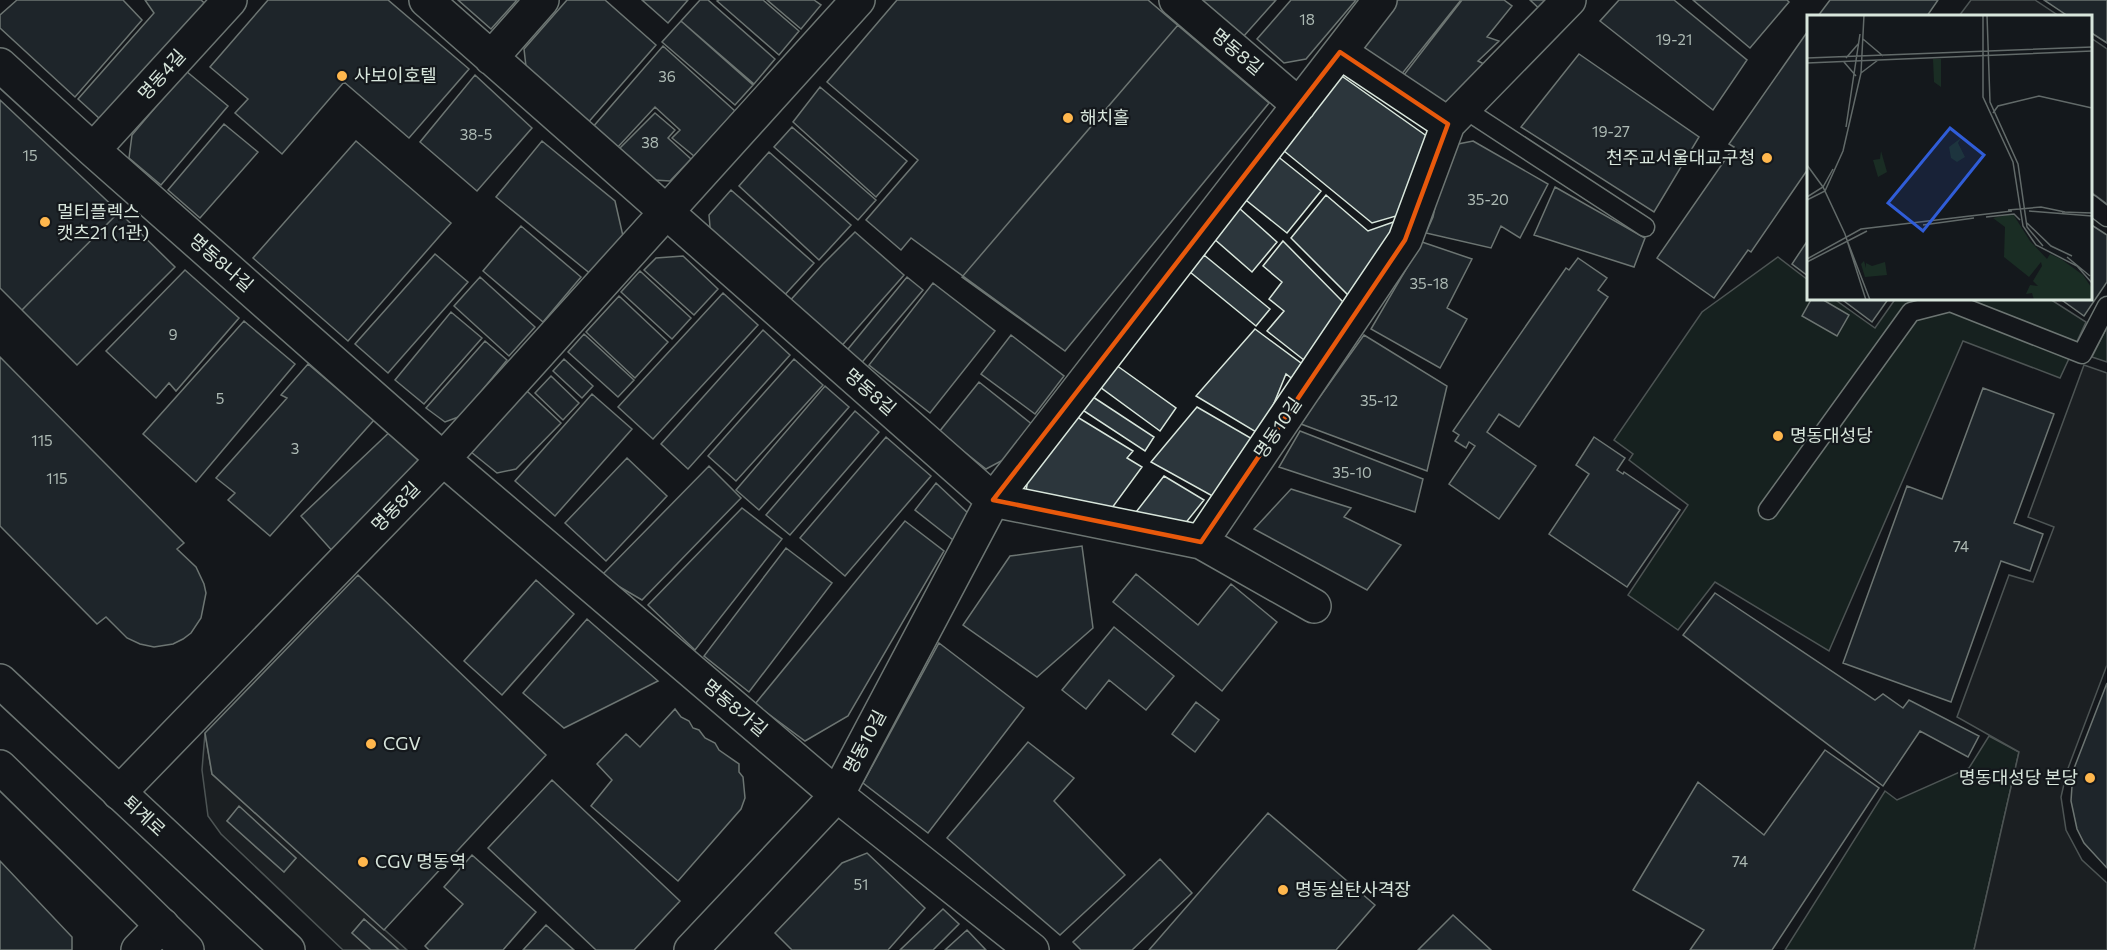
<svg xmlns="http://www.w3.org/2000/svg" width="2107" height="950" font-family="Commissioner,'Noto Sans KR',sans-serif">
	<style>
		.green { fill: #1a2d24; stroke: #939e99; stroke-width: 1.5 }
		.parking { fill: #24282b; stroke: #939e99; stroke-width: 1.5; fill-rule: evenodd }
		.building { fill: #2c363c; stroke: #d8e6dc; stroke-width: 1.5 }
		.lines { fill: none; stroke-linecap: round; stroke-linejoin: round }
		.lane-casing { stroke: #d8e6dc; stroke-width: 21 }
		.street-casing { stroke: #d8e6dc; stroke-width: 36 }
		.primary-casing { stroke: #d8e6dc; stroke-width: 36 }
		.lane { stroke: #14181c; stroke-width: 18 }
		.street { stroke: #14181c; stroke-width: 33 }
		.primary { stroke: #14181c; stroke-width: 33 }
		.marked { fill: none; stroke: #e8590c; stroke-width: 4.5; stroke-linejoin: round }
		.poi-dot { fill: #ffb74d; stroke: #14181c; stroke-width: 2 }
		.labels { text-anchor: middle; stroke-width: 4.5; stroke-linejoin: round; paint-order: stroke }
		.number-label { font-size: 15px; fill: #adbab4 }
		.street-label { font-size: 18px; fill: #d8e6dc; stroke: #14181c }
		.poi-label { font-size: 18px; fill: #d8e6dc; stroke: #14181c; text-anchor: start }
		.inset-road { fill: none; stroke: #626a69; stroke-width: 1.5 }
		.view { fill: #305dd8; fill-opacity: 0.15; stroke: #305dd8; stroke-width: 3 }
		.inset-edge { fill: none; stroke: #d8e6dc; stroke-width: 3 }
	</style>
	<rect width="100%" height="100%" fill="#14181c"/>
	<path class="green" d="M1778 257 1808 280V298L1834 299 1875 328 1896 298 2050 299 2086 322 2060 378 1963 341 1829 651 1715 582 1678 630 1628 595 1688 505 1629 460 1633 454 1614 440 1702 312Z
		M2107 327V362L2092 357Z
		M1989 736 2019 752 1974 950H1785L1885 791 1897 800 1969 768Z"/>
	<path class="parking" d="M1971 0H2035L2059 16H1959Z
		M2091 38 2107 49V204L2091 192Z
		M2084 365 2107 373V665L2067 771 2061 797 2066 830 2082 860 2107 883V950H1974L2019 752 1957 717 2009 575 2033 582 2054 527 2028 517Z
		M205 733 212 774 407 950H399L364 919 352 933 371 950H343L221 834 208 816 202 770ZM239 807 296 858 284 872 227 821Z"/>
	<path class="building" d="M17 0H123L142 20 75 97 0 28V15Z
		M145 0H201L213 11 100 119 78 99 154 13Z
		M268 0H388L469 69 409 138 344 82 282 154 235 113 248 99 210 67Z
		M458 0H517L491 29Z
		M567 0H605L656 45 586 125 527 75 524 49Z
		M642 0H688L668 23Z
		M700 0H708L775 59 754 84 681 21Z
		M719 0H763L799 31 779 55 717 1Z
		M767 0H814L821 5 801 29Z
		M897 0H1148L1269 103 1065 351 911 238 901 250 866 220 918 160 827 82Z
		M1202 0H1276L1243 37Z
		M1291 0H1356L1306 59 1284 63 1257 39Z
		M1396 0H1461L1397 80 1358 48Z
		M1462 0H1504L1512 6 1487 37 1499 41 1478 61 1488 66 1447 117 1400 80Z
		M1530 0H1557L1544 13Z
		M1619 0H1674L1747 60 1713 110 1600 21Z
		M1693 0H1787L1789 2 1750 48Z
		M1830 0H1938L1927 16H1818Z
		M2044 0H2107V43L2090 32V16H2068Z
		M681 21 753 85 735 105 662 42Z
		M1178 25 1269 103 1065 351 962 277Z
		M1808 31V169L1751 252 1748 250 1714 298 1657 258 1734 147 1729 144Z
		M663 46 735 111 694 156 672 138 680 130 655 107 617 148 592 128Z
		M1579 54 1699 137 1654 212 1521 127Z
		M186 71 228 106 161 185 129 158 132 135Z
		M1336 72 1428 137 1403 214 1372 223 1278 146Z
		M475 75 532 128 477 191 420 142Z
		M820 87 907 161 876 197 793 122Z
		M0 100 119 212 22 310 0 288Z
		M655 113 675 130 668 138 691 159 670 181 654 180 619 149Z
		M224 124 258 152 200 218 168 190Z
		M792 127 876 200 858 220 774 147Z
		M356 141 451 223 348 341 253 258Z
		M542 141 615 201 623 236 592 275 496 197Z
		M1473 141 1548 184 1520 238 1501 226 1491 248 1426 233 1433 217 1445 158 1453 145Z
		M769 152 851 225 819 260 739 186Z
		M1276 155 1321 191 1287 233 1242 197Z
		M1555 187 1645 238 1634 267 1534 235Z
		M731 190 814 263 781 299 711 239 709 215Z
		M1326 195 1368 231 1402 219 1351 298 1291 238Z
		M1239 208 1277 242 1252 272 1213 238Z
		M119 212 175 267 77 365 22 310Z
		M2090 224 2107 235V282L2084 316 2059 298H2090Z
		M521 226 581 277 543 322 483 271Z
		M855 232 904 275 838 350 787 304 823 264Z
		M1808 240V276L1792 264Z
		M1283 241 1348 307 1309 364 1267 331 1284 311 1269 299 1282 282 1263 266Z
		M1422 242 1472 259 1447 308 1467 319 1440 368 1371 329Z
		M435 254 468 282 388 373 355 344Z
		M1204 255 1270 309 1256 326 1190 272Z
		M683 256 718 289 694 315 644 270 656 258Z
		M1578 258 1607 278 1598 290 1608 297 1519 427 1499 414 1487 432 1536 466 1499 519 1449 484 1475 446 1469 442 1466 448 1455 441 1459 435 1453 431 1566 268 1569 270Z
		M185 270 239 318 176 391 169 383 156 398 106 351Z
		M640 271 691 318 672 339 621 292Z
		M480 277 535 327 509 356 454 306Z
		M907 277 923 290 859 366 844 354Z
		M933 283 995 331 930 413 869 365Z
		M723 293 758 325 653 439 618 407Z
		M619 296 668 342 635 378 586 332Z
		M1812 298H1820L1849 315 1837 336 1802 316Z
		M1840 298H1889L1872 322Z
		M451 312 482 338 424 404 395 380Z
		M244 321 295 364 196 482 143 434Z
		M1255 329 1305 366 1295 381 1286 374 1261 435 1196 396Z
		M763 330 790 355 688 469 661 444Z
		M584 334 634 380 618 397 568 352Z
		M1011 335 1064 376 1035 414 981 374Z
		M1364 335 1447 386 1427 471 1301 424 1310 404 1319 398Z
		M485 341 507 360 461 416 445 422 426 408Z
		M0 357 184 543 177 549 196 567 204 584 206 593 201 618 191 633 183 639 173 644 154 647 140 644 127 638 106 617 97 624 0 526Z
		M564 359 593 386 582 398 553 371Z
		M794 359 823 385 736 481 708 456Z
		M308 364 374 420 270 536 228 500 235 493 216 478 287 398 281 395Z
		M1116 365 1176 408 1160 431 1100 387Z
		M551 376 579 403 563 420 535 393Z
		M979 382 1033 425 1005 459 986 469 939 432Z
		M825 386 849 407 759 510 736 490Z
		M1983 388 2054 414 2014 523 2043 534 2030 571 2001 561 1951 702 1843 663 1907 486 1942 499Z
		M527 391 561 423 516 469 497 473 471 452Z
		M592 394 632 429 555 516 515 481Z
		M1090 395 1154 437 1145 451 1081 409Z
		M1197 407 1254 440 1216 498 1151 462Z
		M855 411 879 432 790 535 766 515Z
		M1074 415 1133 451 1127 458 1142 467 1109 512 1025 497 1029 473Z
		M396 426 431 460 335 554 301 516Z
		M1300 431 1423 479 1415 512 1279 467Z
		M886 437 931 476 845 576 800 538Z
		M1594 437 1625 458 1617 470 1623 474 1624 472 1680 510 1627 587 1549 534 1589 474 1576 465Z
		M627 458 667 496 606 561 565 523Z
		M709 466 741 498 642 600 601 576Z
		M1164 476 1204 500 1184 525 1133 516Z
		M936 483 969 514 953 540 915 510Z
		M1291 489 1351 508 1344 517 1401 545 1367 590 1254 529Z
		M742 508 782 539 695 650 648 605Z
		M905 521 944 551 848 716 805 741 755 704Z
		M1082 546 1093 628 1037 677 963 625 1010 556Z
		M786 548 832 583 749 692 704 656Z
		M1136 574 1198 625 1231 584 1277 622 1222 691 1113 602Z
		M358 575 546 755 384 930 212 774 205 733Z
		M536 580 574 614 502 695 464 661Z
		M1715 593 1875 700 1883 694 1903 708 1909 700 1979 736 1968 757 1920 731 1883 786 1683 635Z
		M587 619 658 681 564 728 523 693Z
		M1114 627 1174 676 1146 710 1109 680 1086 709 1062 690Z
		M939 643 1024 708 928 833 863 783Z
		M2107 683V868L2084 843 2077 829 2071 801 2073 771Z
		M1196 702 1219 720 1195 752 1172 734Z
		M675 709 681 717 689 721 693 728 699 730 705 738 715 743 719 750 739 764V772L743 777 745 798 741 809 678 881 591 806 612 780 597 764 626 734 640 747Z
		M1028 742 1074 778 1054 801 1125 875 1060 935 947 838Z
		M1825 750 1879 788 1772 950H1690L1704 930 1633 890 1698 782 1764 835Z
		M552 780 680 901 634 950H596L488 848Z
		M239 806 296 858 284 872 227 821Z
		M1268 813 1375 905 1336 950H1149Z
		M867 853 925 908 888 950H792L775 933 842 863Z
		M472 855 536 912 503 950H429L425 946 463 904 444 887Z
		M1160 859 1192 893 1132 950H1081L1073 942Z
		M0 861 72 937V950H0Z
		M943 909 959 924 933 950H900Z
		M1453 915 1491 950H1418Z
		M364 919 399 950H371L352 933Z
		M546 925 574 950H523Z
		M967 930 986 950H945Z"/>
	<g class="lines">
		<defs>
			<path id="lane" d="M1463 108 1645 227
				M2090 204 2107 217
				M1768 510 1911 312 1950 302 2082 354 2107 306"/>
			<path id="street" d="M426 0 993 500 1201 542 1405 240 1448 124 1569 0
				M1176 0 1299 105
				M1340 52 1448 124
				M491 58 542 0
				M0 65 93 150 443 459 837 795 1032 950
				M93 150 230 0
				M1201 542 1314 606
				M119 793 443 459 858 0
				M138 950 162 925
				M691 950 837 795 993 500 1380 0"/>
			<path id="primary" d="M0 681 288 950
				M0 767 187 950"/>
		</defs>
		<use href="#lane" class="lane-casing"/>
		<use href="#street" class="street-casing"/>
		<use href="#primary" class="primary-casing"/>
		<use href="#lane" class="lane"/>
		<use href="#street" class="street"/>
		<use href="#primary" class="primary"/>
	</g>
	<path d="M0 0H2107V950H0ZM1340 52 1448 124 1405 240 1201 542 993 500Z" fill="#14181c" fill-opacity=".55" fill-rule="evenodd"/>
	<path class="marked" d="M1340 52 1448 124 1405 240 1201 542 993 500Z"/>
	<g class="poi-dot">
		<circle cx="342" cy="76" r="6"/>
		<circle cx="1068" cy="118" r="6"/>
		<circle cx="1767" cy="158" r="6"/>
		<circle cx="45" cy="222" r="6"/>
		<circle cx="1778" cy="436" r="6"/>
		<circle cx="371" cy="744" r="6"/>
		<circle cx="2090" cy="778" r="6"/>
		<circle cx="363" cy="862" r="6"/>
		<circle cx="1283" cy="890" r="6"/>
	</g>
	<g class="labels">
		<g class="number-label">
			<text x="1307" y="25">18</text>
			<text x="1674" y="45">19-21</text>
			<text x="667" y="82">36</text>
			<text x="1611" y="137">19-27</text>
			<text x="476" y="140">38-5</text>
			<text x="650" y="148">38</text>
			<text x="30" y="161">15</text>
			<text x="1488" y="205">35-20</text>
			<text x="1429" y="289">35-18</text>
			<text x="173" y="340">9</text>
			<text x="220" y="404">5</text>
			<text x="1379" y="406">35-12</text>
			<text x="42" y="446">115</text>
			<text x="295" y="454">3</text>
			<text x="1352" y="478">35-10</text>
			<text x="57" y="484">115</text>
			<text x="1961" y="552">74</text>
			<text x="1740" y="867">74</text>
			<text x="861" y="890">51</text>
		</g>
		<g class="street-label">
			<text transform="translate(1237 52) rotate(40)" y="6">명동8길</text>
			<text transform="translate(162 75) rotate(-48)" y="6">명동4길</text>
			<text transform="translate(221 263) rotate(41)" y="6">명동8나길</text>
			<text transform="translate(870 392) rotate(41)" y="6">명동8길</text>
			<text transform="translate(1278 428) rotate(-56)" y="6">명동10길</text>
			<text transform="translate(396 507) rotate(-46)" y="6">명동8길</text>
			<text transform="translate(735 708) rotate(40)" y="6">명동8가길</text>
			<text transform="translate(865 742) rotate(-62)" y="6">명동10길</text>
			<text transform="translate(144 816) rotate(43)" y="6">퇴계로</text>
		</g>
		<g class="poi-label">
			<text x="354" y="82">사보이호텔</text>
			<text x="1080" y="124">해치홀</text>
			<text x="1755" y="164" text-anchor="end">천주교서울대교구청</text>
			<text x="57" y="218">멀티플렉스<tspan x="57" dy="21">캣츠21 (1관)</tspan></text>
			<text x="1790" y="442">명동대성당</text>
			<text x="383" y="750">CGV</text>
			<text x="2078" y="784" text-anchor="end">명동대성당 본당</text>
			<text x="375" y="868">CGV 명동역</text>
			<text x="1295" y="896">명동실탄사격장</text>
		</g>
	</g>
	<g transform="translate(1807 15)">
		<rect width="285" height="285" fill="#14181c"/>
		<path d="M126 44H134V72L127 67ZM154 123 151 128 158 142 150 147 144 143 142 132ZM74 136 80 157 71 162 66 145 73 144ZM206 199 223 226 240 244 243 239 254 244 276 260 284 272 285 285H227L225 278 219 279 223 270 231 271 226 266 235 251 234 247 222 262 197 242 198 212 186 203ZM57 246 59 253V248L65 251 78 247 80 260 58 262 54 249Z" fill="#1a2d24"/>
		<path class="inset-road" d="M176 0V82L206 147 216 211 229 230 270 251 285 268M180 0 183 87 211 149 220 212 236 231M56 24 76 41M0 43 285 32M39 43 52 28M37 47 49 61M0 48 285 36M54 58 71 45M186 98 191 91 232 81 285 93M39 112 53 19M0 150 16 172 38 219 59 285M0 182 16 172 26 154M0 185 18 176 36 136 54 58 57 0M201 195 234 192 258 197M222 196 285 201M255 197 285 198M179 202 207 199 213 205M220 208 244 231 265 241M116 210 167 203M40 225 63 285M260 242 283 261M0 244 54 214 205 196M0 247 60 216"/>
		<path class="view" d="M143 113 177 140 116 216 81 188Z"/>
		<rect width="285" height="285" class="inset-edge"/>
	</g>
</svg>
